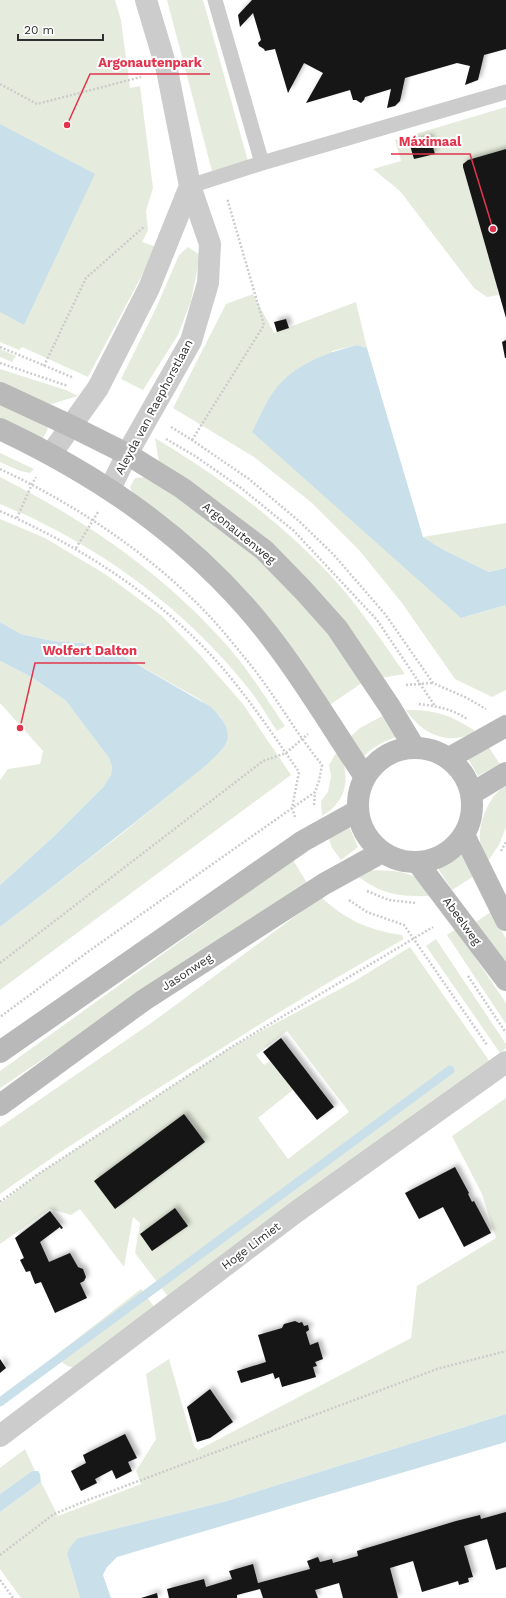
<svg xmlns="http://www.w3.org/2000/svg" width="506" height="1598" font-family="'Work Sans',sans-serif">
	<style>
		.green { fill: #e6ecdd; fill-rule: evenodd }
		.water { fill: #c9e0eb }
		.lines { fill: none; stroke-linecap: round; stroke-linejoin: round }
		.stream { stroke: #c9e0eb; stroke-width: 9 }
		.building { fill: #161616; filter: url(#shadow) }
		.path { stroke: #ccc; stroke-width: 2.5; stroke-dasharray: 2 2; stroke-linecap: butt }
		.lane { stroke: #ccc; stroke-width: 15 }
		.street { stroke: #ccc; stroke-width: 22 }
		.secondary { stroke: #b9b9b9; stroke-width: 22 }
		.labels { text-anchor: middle; stroke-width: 4; stroke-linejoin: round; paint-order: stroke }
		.street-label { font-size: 12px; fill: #2f2f2f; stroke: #fff }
		.leader { fill: none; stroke: #e2354d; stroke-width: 1.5 }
		.callout-dot { fill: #e2354d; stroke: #fff; stroke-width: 1.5 }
		.callout-label { font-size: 13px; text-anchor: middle; font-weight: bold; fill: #e2354d; stroke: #fff; stroke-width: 4; stroke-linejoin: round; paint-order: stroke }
	</style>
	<defs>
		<filter id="shadow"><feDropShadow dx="3.5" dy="-3.5" stdDeviation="2" flood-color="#0004"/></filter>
	</defs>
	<rect width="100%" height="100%" fill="#fff"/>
	<path class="green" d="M0 0H115L121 20 130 88 140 86 153 188 146 211 148 230 142 242 157 247 88 377 22 347 19 350 0 342Z
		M167 0H203L248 161 212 171Z
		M506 107V149L468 160 465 162 463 167 498 289 497 290 499 295 487 297 474 288 400 191 373 169 401 161 395 140Z
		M188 247 200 255 191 301 178 335 143 390 121 379 156 308 179 255Z
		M253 294 274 333 356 302 367 348 357 345 332 351 461 618 506 605V690L492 697 455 679 402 603 359 550 312 503 254 457 173 408 226 304Z
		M0 349 16 356 12 362 0 357Z
		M0 369 66 390 78 396 48 405 0 383Z
		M0 405 45 424 48 429 43 438 39 439 0 420Z
		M155 438C223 479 287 526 340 586 364 614 384 644 405 674L381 678 256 531 223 505 159 463Z
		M0 453 34 469 30 473 20 471 0 462Z
		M0 477C87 521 166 575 231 650 251 674 268 701 285 726L277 731C269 719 261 705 252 693 196 621 125 565 44 524 30 516 15 511 0 504Z
		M146 477 213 521 258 558 328 631 362 683 328 706 134 496 130 487 135 478Z
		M0 519 45 538 105 574 162 616 200 655 243 704 291 775 0 990V927L124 832 203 767 221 751 227 742V730L220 716 199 699 121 655 82 643 53 641 21 634 0 622Z
		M506 523V568L489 572 444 550 423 537Z
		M0 661 33 678 66 701 109 758 112 767 111 775 103 787 52 838 0 885V780L8 769 40 764 43 751 0 703Z
		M406 710C434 709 450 715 474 730V733C470 734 466 737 462 737 440 743 417 728 406 710Z
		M384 715 396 737C382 742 373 747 363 757L349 738 360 728Z
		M488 746 500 764 478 776 467 757Z
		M336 753C341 757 345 765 345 772 348 791 339 806 322 816L321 801 328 792 331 776 329 765Z
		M506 786V827L499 845 488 861C486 856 483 851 481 847 476 827 488 795 506 786Z
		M348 824 358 847 341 860 332 848 328 837Z
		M460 855H464L474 876 452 890 439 870V868Z
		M293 860 307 883 0 1088V1071Z
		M370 870C386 871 409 869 421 882 424 886 426 891 429 896 399 897 381 894 356 875Z
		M321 897C346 920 368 930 402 935L404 939C315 989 229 1043 143 1098 95 1130 47 1160 0 1194V1127L154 1021Z
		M492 911 506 939V966L476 922Z
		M456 929 506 1003V1024L447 935Z
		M436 939 506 1044V1048L500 1053 426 946Z
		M410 947 490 1062 169 1298 135 1253 140 1223 133 1217 124 1267 80 1209 71 1215 50 1209 0 1244V1204L37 1175 233 1046 353 982ZM287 1031 349 1112 288 1159 258 1118 293 1090 270 1061 264 1065 256 1055Z
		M506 1098V1414L223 1502 78 1538 67 1554 80 1598H21L0 1569V1512L41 1482 58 1516 141 1484 136 1471 156 1439 146 1374 169 1359 194 1446 198 1450 411 1338 417 1286 496 1238 482 1194 452 1136Z
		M141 1289 155 1308 78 1367C66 1368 64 1364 56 1355Z
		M25 1449 35 1471H32L0 1494V1468Z"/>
	<path class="water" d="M0 124 95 174 24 325 0 312Z
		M357 345 367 348 423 537 444 550 489 572 506 568V605L461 618 252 432C259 419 265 403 274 391 294 364 326 353 357 345Z
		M0 622 21 634 53 641 82 643 121 655 211 707C220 716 231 728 227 741 224 753 190 778 179 787 120 835 60 881 0 927V885L52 838 103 787 111 775 112 767 109 758 66 701 33 678 0 661Z
		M506 1414V1442L117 1557 107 1567 103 1575 111 1598H80L67 1554 70 1547 78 1538 223 1502Z
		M32 1471H38L40 1474 41 1482 0 1512V1494Z"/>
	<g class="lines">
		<path class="stream" d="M0 1402 450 1070"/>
	</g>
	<path class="building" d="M252 0H506V49L484 55 478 80 465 85 470 66 457 63 405 78 400 101 395 106 387 108 391 89 365 97 364 100 361 103 356 100H353L350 90 306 103 323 73 304 63 288 93 275 49 265 51 264 49 259 46 258 43 261 40 253 13 240 27 238 15Z
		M430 137 435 154 414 159 409 142Z
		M506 149V318L463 167V164L468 160Z
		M286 319 289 328 277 332 274 322Z
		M506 340V358H505L502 342Z
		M281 1038 334 1107 317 1120 263 1052Z
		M184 1114 205 1142 115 1209 94 1181Z
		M455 1167 469 1193 468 1194 472 1202 474 1201 491 1233 464 1247 443 1207 419 1219 405 1193Z
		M175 1208 188 1226 152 1251 140 1234Z
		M50 1211 63 1228 61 1229 60 1227 40 1242 49 1262 70 1253 78 1267 83 1269 86 1277 84 1281 80 1283 87 1298 55 1313 41 1282 35 1284 30 1271 26 1272 20 1260 24 1258 15 1238Z
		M295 1321 299 1323 302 1322 304 1326 308 1325 309 1330 306 1332 310 1345 318 1342 323 1359 315 1362 317 1366 313 1367 316 1377 282 1387 279 1377 275 1379 273 1373 241 1383 237 1371 266 1362 258 1335 282 1328 284 1324Z
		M0 1359 6 1368 0 1373Z
		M210 1389 233 1422 210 1438 197 1442 187 1407Z
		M125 1434 137 1458 128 1462 132 1471 116 1479 112 1470 95 1479 97 1483 81 1491 71 1471 86 1463 83 1455Z
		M506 1512V1567L496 1570 487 1539 464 1546 473 1577 468 1578 469 1582 459 1585 458 1581 422 1592 413 1561 390 1568 398 1598H343L339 1583 315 1590 318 1598H263L260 1589 237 1595V1598H169L167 1589 204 1579 206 1587 232 1579 229 1571 253 1564 258 1583 310 1569 307 1561 318 1557 320 1562 332 1559 333 1563 358 1556 357 1551 456 1521 480 1515 481 1519Z
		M157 1593 158 1598H141Z"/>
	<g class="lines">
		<path class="path" d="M0 84 37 104 141 77
			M0 347 74 378
			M0 363 68 386
			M44 366 86 278 145 226
			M171 427 192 440 249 479 300 522 333 554 385 614 433 683 467 698 486 709
			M166 439 195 456 241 488 294 531 377 620 435 706
			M192 440 264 325 227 198
			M0 469C77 505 155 557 213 620 226 634 238 650 250 664 276 697 296 733 322 765L319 781 315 792 89 951 0 1017
			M0 511C77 545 151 591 209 653 243 689 271 732 299 772L292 808 295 817
			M17 518 32 484 36 477
			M76 548 98 512
			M406 685 432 683
			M419 704C435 706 453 709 467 719
			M314 805 315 792
			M501 851 506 842
			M367 891 389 900 416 903
			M349 900 367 912 404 925 487 1045
			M0 963 263 761 286 753 308 734
			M468 976 506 1033
			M0 1202 37 1175 233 1046 433 927
			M0 1555 54 1514 88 1500 437 1369 506 1351
			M0 1580 13 1598"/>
		<path class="lane" d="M215 0 262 163
			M190 186 262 163 506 92"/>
		<path class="street" d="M51 454 98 388 149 288 190 186
			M110 489 127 454 191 341 208 283 210 244 190 186 167 70 146 0
			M0 1436 296 1212 506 1062"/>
		<path class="secondary" d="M0 393 71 426 127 454 182 488 264 550 303 590 337 628 390 707 414 747
			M0 429C93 473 176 528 245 606 291 658 326 719 365 777
			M358 805a57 57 0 1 1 114 0a57 57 0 1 1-114 0Z
			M449 758 506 726
			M471 794 506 773
			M464 835 506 920
			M417 862 506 980
			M0 1052 303 841 357 811
			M0 1105 144 1000 324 884 382 852"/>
	</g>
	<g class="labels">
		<g class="street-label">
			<text transform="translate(154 407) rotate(-62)" y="4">Aleyda van Raephorstlaan</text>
			<text transform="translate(239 533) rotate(39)" y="4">Argonautenweg</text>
			<text transform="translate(462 921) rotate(54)" y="4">Abeelweg</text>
			<text transform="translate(187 972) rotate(-33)" y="4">Jasonweg</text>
			<text transform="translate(251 1246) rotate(-37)" y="4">Hoge Limiet</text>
		</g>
	</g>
	<path class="leader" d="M67 125L90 74H210M493 229L470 154H391M20 728L35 663H145"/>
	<g class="callout-dot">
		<circle cx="67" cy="125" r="4"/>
		<circle cx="493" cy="229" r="4"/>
		<circle cx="20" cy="728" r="4"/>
	</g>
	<g class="callout-label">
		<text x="150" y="67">Argonautenpark</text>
		<text x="430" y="146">Máximaal</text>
		<text x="90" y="655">Wolfert Dalton</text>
	</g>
	<path d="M18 34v6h85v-6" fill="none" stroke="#2f2f2f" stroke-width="2"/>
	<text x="24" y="34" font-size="12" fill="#2f2f2f" stroke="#ffffff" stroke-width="3" paint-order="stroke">20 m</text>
</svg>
